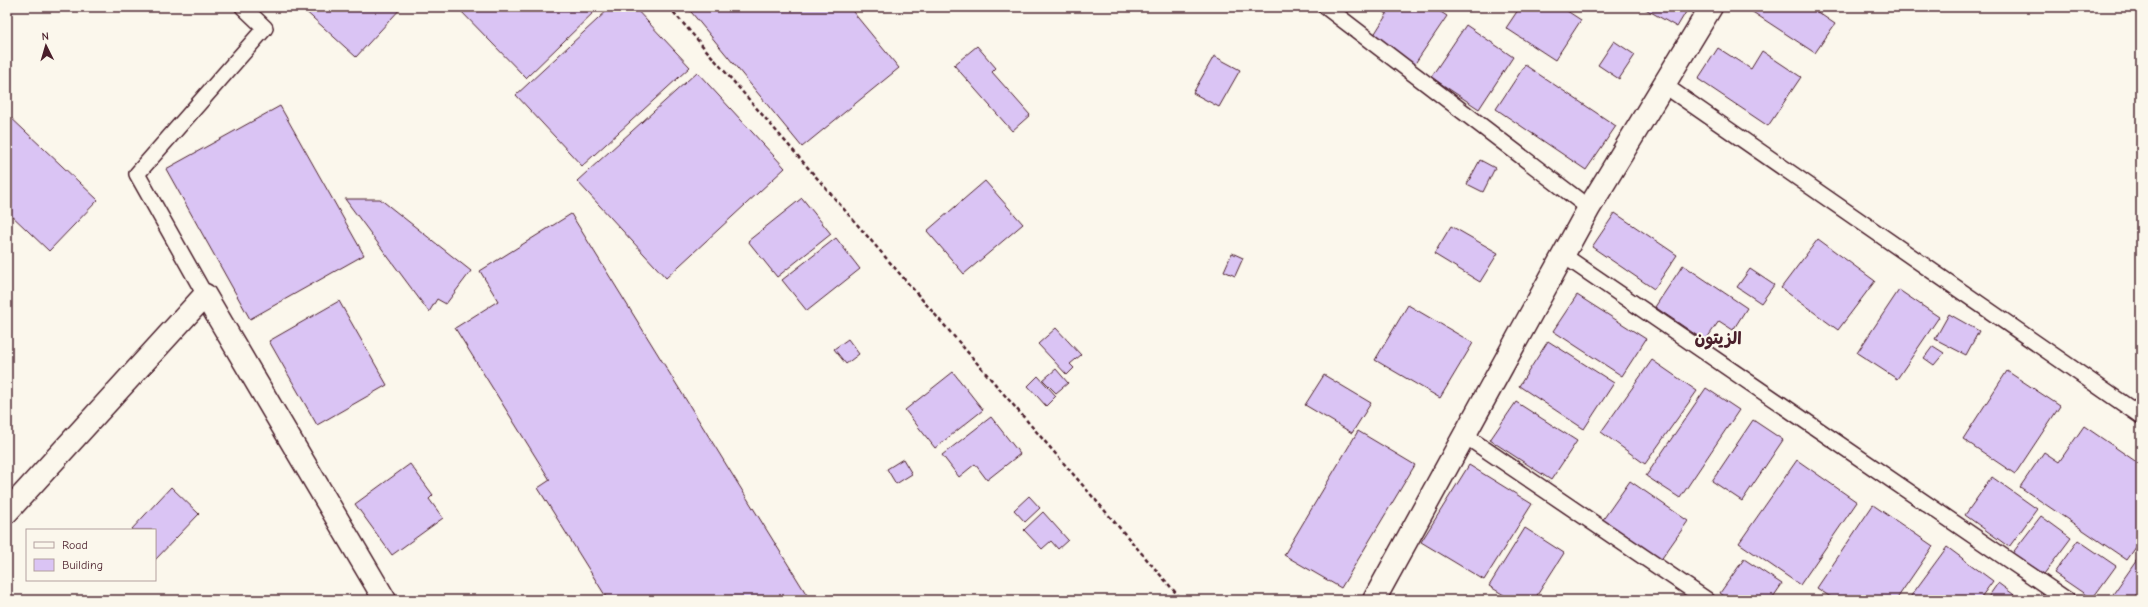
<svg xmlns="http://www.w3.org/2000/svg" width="2148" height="607" font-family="'Comic Neue','Playpen Sans Arabic',sans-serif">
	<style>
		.building { fill: #dac4f4; stroke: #4a1f2b }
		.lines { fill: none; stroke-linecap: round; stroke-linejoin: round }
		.service-casing { stroke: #4a1f2b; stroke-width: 18 }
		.minor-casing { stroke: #4a1f2b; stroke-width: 25 }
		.path { stroke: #4a1f2b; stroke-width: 2.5; stroke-dasharray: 4 3; stroke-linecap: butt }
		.service { stroke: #fbf7ec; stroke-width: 15 }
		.minor { stroke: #fbf7ec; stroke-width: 22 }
		.labels { text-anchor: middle; stroke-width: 4; stroke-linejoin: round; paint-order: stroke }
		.district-label { font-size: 17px; font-weight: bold; fill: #4a1f2b; stroke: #fbf7ec }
	</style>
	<rect width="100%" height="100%" fill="#fbf7ec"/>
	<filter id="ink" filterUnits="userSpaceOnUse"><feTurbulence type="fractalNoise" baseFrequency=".025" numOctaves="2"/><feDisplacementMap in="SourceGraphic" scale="8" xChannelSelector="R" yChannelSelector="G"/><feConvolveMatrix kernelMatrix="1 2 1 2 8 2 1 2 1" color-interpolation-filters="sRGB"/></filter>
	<g filter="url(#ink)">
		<path class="building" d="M304 7H402L356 57 302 8Z
			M457 7H599L526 78Z
			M611 7H634L690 67 582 166 516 95Z
			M687 7H849L899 68 802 147Z
			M1382 7H1433L1447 16 1414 65 1372 38 1387 14 1380 9Z
			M1520 7H1561L1581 20 1555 60 1506 28Z
			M1642 7H1689L1677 27Z
			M1749 7H1810L1835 24 1815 53 1748 9Z
			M1466 25 1513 57 1479 109 1431 77Z
			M1614 41 1635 55 1619 79 1598 65Z
			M977 46 996 68 992 72 1030 115 1012 131 954 65Z
			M1718 48 1751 69 1762 51 1801 77 1768 126 1698 79Z
			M1214 56 1240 70 1219 107 1193 93Z
			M1525 65 1616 126 1586 170 1496 109Z
			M697 72 785 168 666 278 577 181Z
			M280 106 364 255 250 319 166 169Z
			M7 114 98 200 49 251 7 211Z
			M1480 160 1495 168 1483 192 1467 184Z
			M985 181 1023 224 964 274 927 231Z
			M802 198 831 234 777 277 748 241Z
			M345 199H380L471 271 446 304 437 299 429 312Z
			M1615 213 1677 255 1654 289 1592 247Z
			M571 214 810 600H608L538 488 550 480 455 328 498 301 480 271Z
			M1451 226 1498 253 1480 282 1434 254Z
			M836 238 860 269 807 311 782 280Z
			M1818 239 1875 281 1838 330 1781 288Z
			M1232 253 1243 258 1235 276 1224 271Z
			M1683 265 1747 308 1733 330 1719 321 1705 341 1655 307Z
			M1750 269 1774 285 1761 303 1737 287Z
			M1899 290 1939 317 1897 379 1857 353Z
			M1577 295 1646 339 1622 376 1553 331Z
			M339 301 387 385 317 425 269 341Z
			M1408 305 1473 343 1440 398 1375 360Z
			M1949 314 1979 331 1966 355 1935 339Z
			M1056 328 1081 355 1070 364 1074 368 1067 375 1038 344Z
			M848 339 859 354 846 364 834 349Z
			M1548 341 1614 383 1584 429 1519 386Z
			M1933 346 1944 353 1934 365 1924 358Z
			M1652 360 1697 391 1645 464 1601 432Z
			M1056 369 1068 383 1056 393 1043 380Z
			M2007 371 2060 406 2015 474 1963 439Z
			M953 372 983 410 935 448 905 410Z
			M1324 375 1371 403 1352 433 1305 405Z
			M1038 376 1056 396 1046 406 1028 386Z
			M1706 388 1739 410 1680 498 1646 476Z
			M1516 402 1577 441 1551 480 1490 440Z
			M991 417 1020 454 987 480 975 464 959 477 942 455Z
			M1753 420 1783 440 1742 501 1712 481Z
			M2084 426 2141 465V540L2127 560 2020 487 2044 452 2059 462Z
			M1358 431 1415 465 1341 588 1284 555Z
			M903 459 912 474 896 484 887 469Z
			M1797 460 1857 502 1800 585 1739 543Z
			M410 464 433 495 429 499 443 518 392 555 355 504Z
			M1469 465 1532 504 1484 580 1421 542Z
			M1992 477 2037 509 2009 547 1965 515Z
			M1630 481 1688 521 1660 561 1602 521Z
			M171 487 199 514 155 560V530H131Z
			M1029 496 1040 508 1025 522 1014 510Z
			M1873 505 1933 546 1896 600H1835L1817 588Z
			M1043 512 1068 540 1058 549 1051 541 1042 549 1024 530Z
			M2041 516 2071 538 2041 578 2011 555Z
			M1525 528 1564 553 1534 600H1512L1489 586Z
			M2078 540 2116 566 2092 599 2054 573Z
			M1947 547 1993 581 1979 600H1908Z
			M2141 554V600H2109Z
			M1744 559 1782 584 1771 600H1730L1720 593Z
			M1998 583 2021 600H1986Z"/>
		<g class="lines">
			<defs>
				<path id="service" d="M1326 7 1589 208
					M1664 85 2141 416
					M1563 255 2067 600
					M205 295 137 174 265 28 243 7
					M1464 435 1707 600"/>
				<path id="minor" d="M7 512 205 295 385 600
					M1374 600 1589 208 1711 7"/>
			</defs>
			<use href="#service" class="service-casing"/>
			<use href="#minor" class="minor-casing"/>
			<path class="path" d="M669 7 1182 600"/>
			<use href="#service" class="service"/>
			<use href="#minor" class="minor"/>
		</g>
	</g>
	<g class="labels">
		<g class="district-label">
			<text x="1718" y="344">الزيتون</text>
		</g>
	</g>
	<rect width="2148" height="607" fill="none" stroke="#fbf7ec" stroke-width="24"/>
	<rect x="12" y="12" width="2124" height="583" fill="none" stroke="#4a1f2b" stroke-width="1.5" filter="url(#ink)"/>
	<rect x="26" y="529" width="130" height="52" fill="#fbf7ec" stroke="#b4a19f"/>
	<rect x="34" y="542" width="20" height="6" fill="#fbf7ec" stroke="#b4a19f"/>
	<text x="62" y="549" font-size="12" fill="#4a1f2b">Road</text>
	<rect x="34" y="559" width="20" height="12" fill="#dac4f4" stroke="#b4a19f"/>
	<text x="62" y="569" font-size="12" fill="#4a1f2b">Building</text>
	<g transform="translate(46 46) rotate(355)" stroke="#fbf7ec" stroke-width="3" paint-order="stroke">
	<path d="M0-3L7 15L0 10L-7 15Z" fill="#4a1f2b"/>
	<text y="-6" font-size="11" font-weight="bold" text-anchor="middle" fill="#4a1f2b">N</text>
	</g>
</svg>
